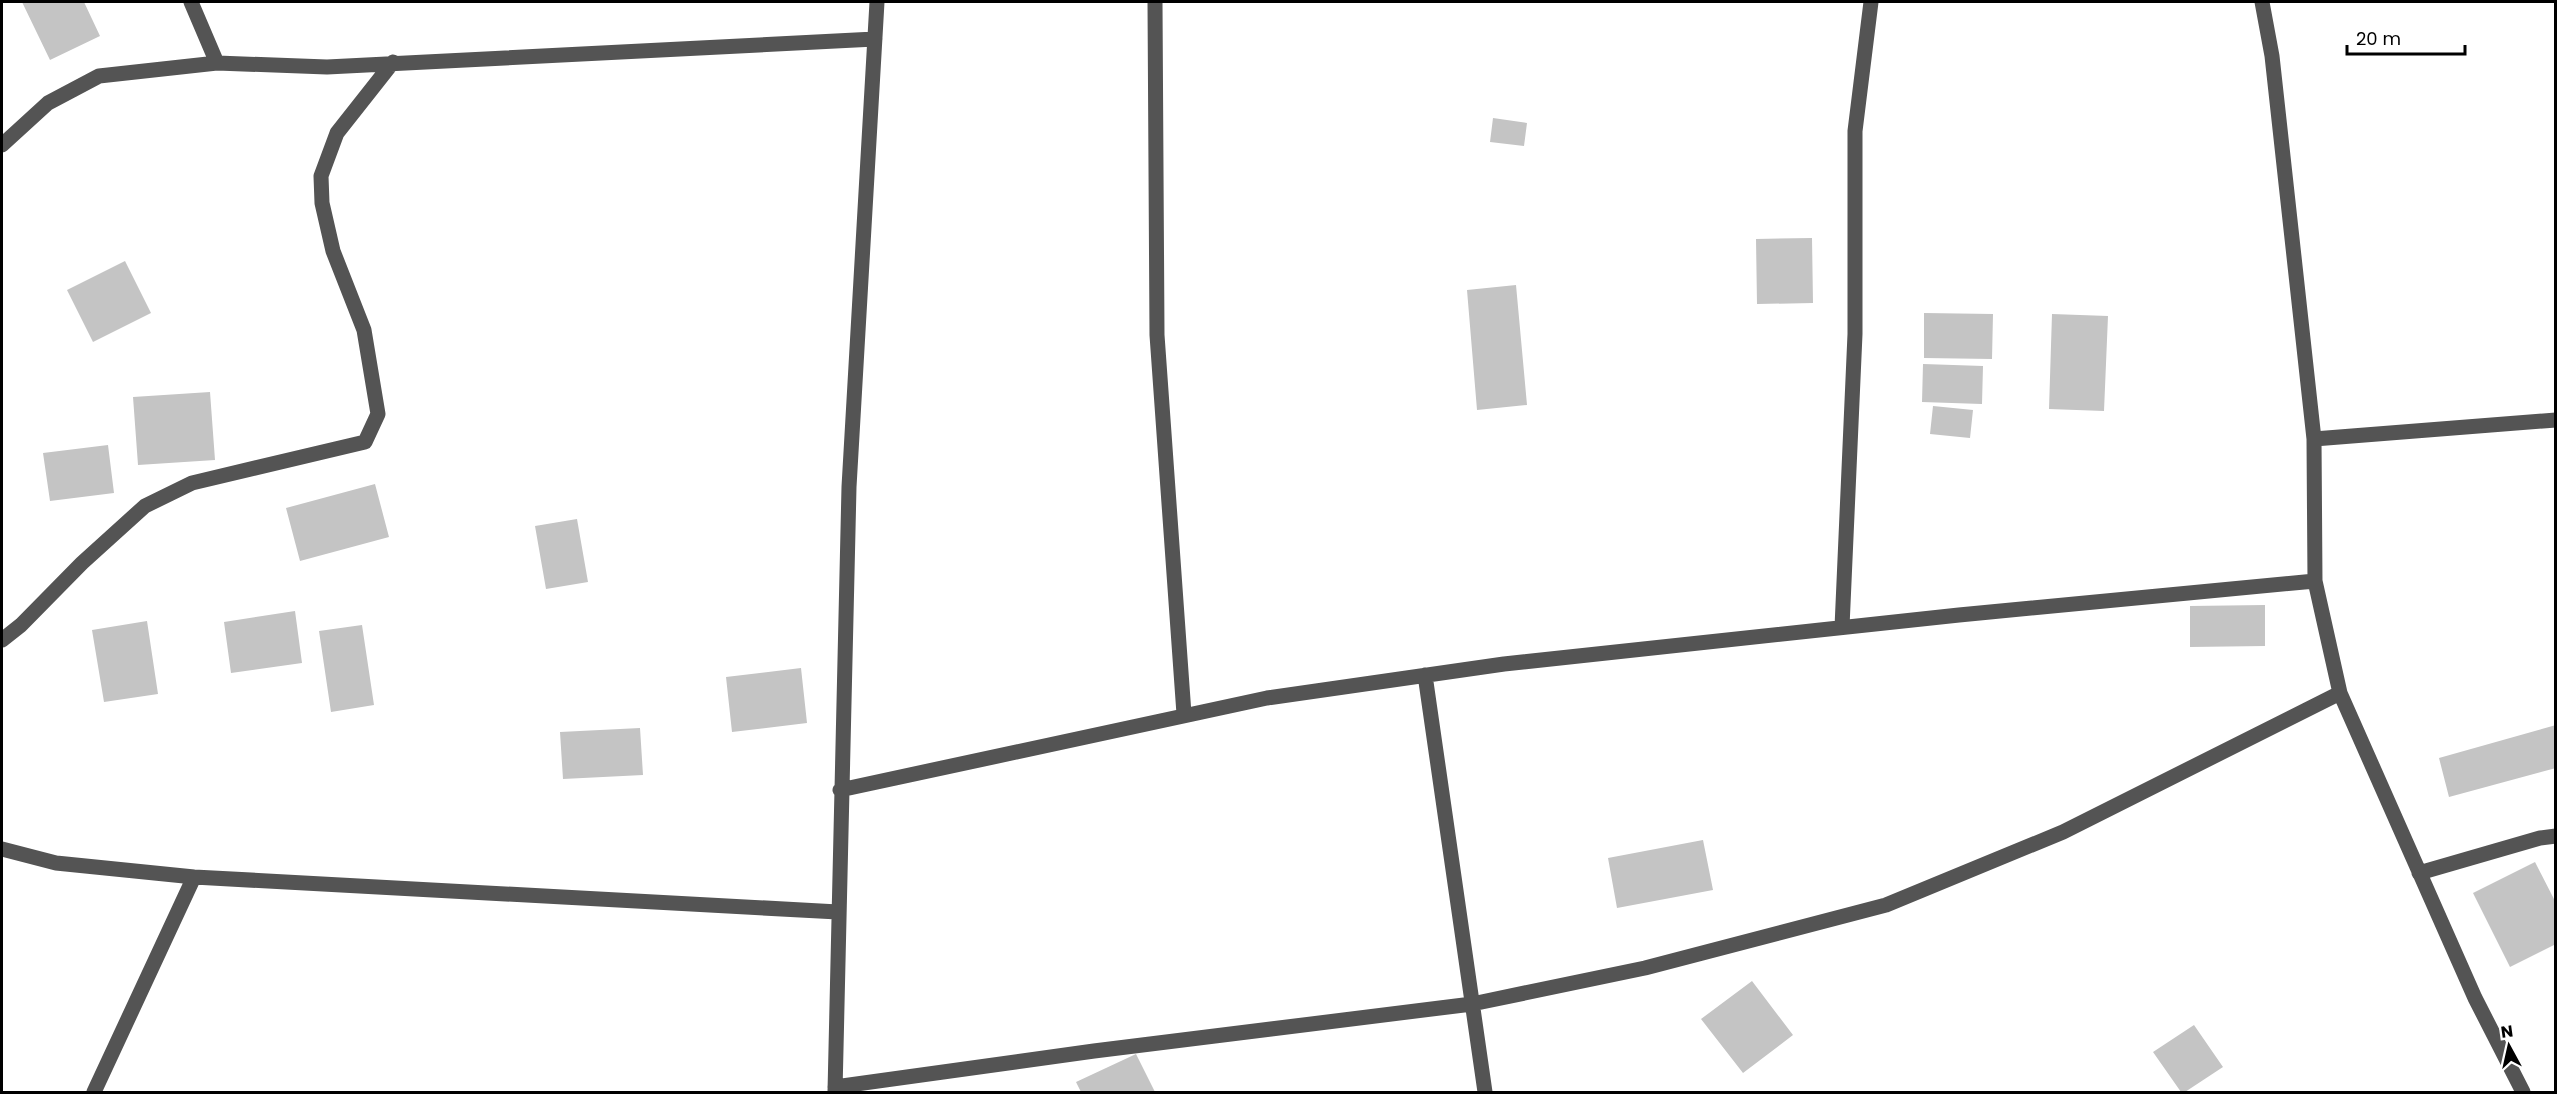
<svg xmlns="http://www.w3.org/2000/svg" width="2557" height="1094" font-family="Poppins,sans-serif">
	<style>
		.building { fill: #c4c4c4 }
		.lines { fill: none; stroke-linecap: round; stroke-linejoin: round }
		.minor { stroke: #545454; stroke-width: 15 }
	</style>
	<rect width="100%" height="100%" fill="#fff"/>
	<path class="building" d="M22 2H84L100 36 50 60Z
		M1493 118 1527 123 1524 146 1490 142Z
		M1812 238 1813 303 1757 304 1756 239Z
		M125 261 151 313 93 342 67 290Z
		M1516 285 1527 405 1477 410 1467 290Z
		M1924 313 1993 314 1992 359 1924 358Z
		M2052 314 2108 316 2104 411 2049 409Z
		M1923 364 1983 366 1982 404 1922 402Z
		M210 392 215 460 138 465 133 397Z
		M1933 406 1973 410 1970 438 1930 434Z
		M108 445 114 493 50 501 43 453Z
		M375 484 389 537 300 561 286 508Z
		M577 519 588 582 546 589 535 526Z
		M2265 605V646L2190 647V606Z
		M295 611 302 663 231 673 224 622Z
		M147 621 158 694 104 702 92 630Z
		M362 625 374 705 331 712 319 631Z
		M801 668 807 723 732 732 726 677Z
		M2556 725V768L2449 797 2439 758Z
		M640 728 643 775 563 779 560 732Z
		M1703 840 1713 890 1617 908 1608 858Z
		M2535 862 2556 903V944L2510 967 2473 893Z
		M1752 981 1793 1035 1743 1073 1701 1019Z
		M2194 1025 2223 1067 2185 1092H2181L2153 1052Z
		M1136 1054 1155 1092H1081L1076 1082Z"/>
	<g class="lines">
		<path class="minor" d="M191 2 217 63
			M1155 2 1157 335 1184 714
			M2262 2 2272 56 2314 439 2315 581 2340 693 2475 998 2523 1092
			M2 145 48 103 99 76 217 63 327 67 875 39
			M2314 439 2556 420
			M1842 627 1855 334V131L1871 2
			M2 640 21 625 82 563 145 506 192 483 365 442 378 414 364 330 333 251 322 203 321 176 337 133 393 62
			M1425 675 1485 1092
			M840 790 1267 698 1504 664 1959 615 2315 581
			M2 849 56 863 194 877 838 912
			M2419 873 2540 838 2556 836
			M835 1087 1094 1051 1472 1004 1645 968 1886 905 2063 832 2340 693
			M94 1092 194 877
			M835 1092 849 487 877 2"/>
	</g>
	<rect width="2557" height="1094" fill="none" stroke="#000000" stroke-width="6"/>
	<g transform="translate(2509 1046) rotate(352)" stroke="#ffffff" stroke-width="4.5" paint-order="stroke">
	<path d="M0-4.5L10 22L0 15L-10 22Z" fill="#000000"/>
	<text y="-9" font-size="16" font-weight="bold" text-anchor="middle" fill="#000000">N</text>
	</g>
	<path d="M2347 45v9h118v-9" fill="none" stroke="#000000" stroke-width="3"/>
	<text x="2356" y="45" font-size="18" fill="#000000" stroke="#ffffff" stroke-width="4.5" paint-order="stroke">20 m</text>
</svg>
